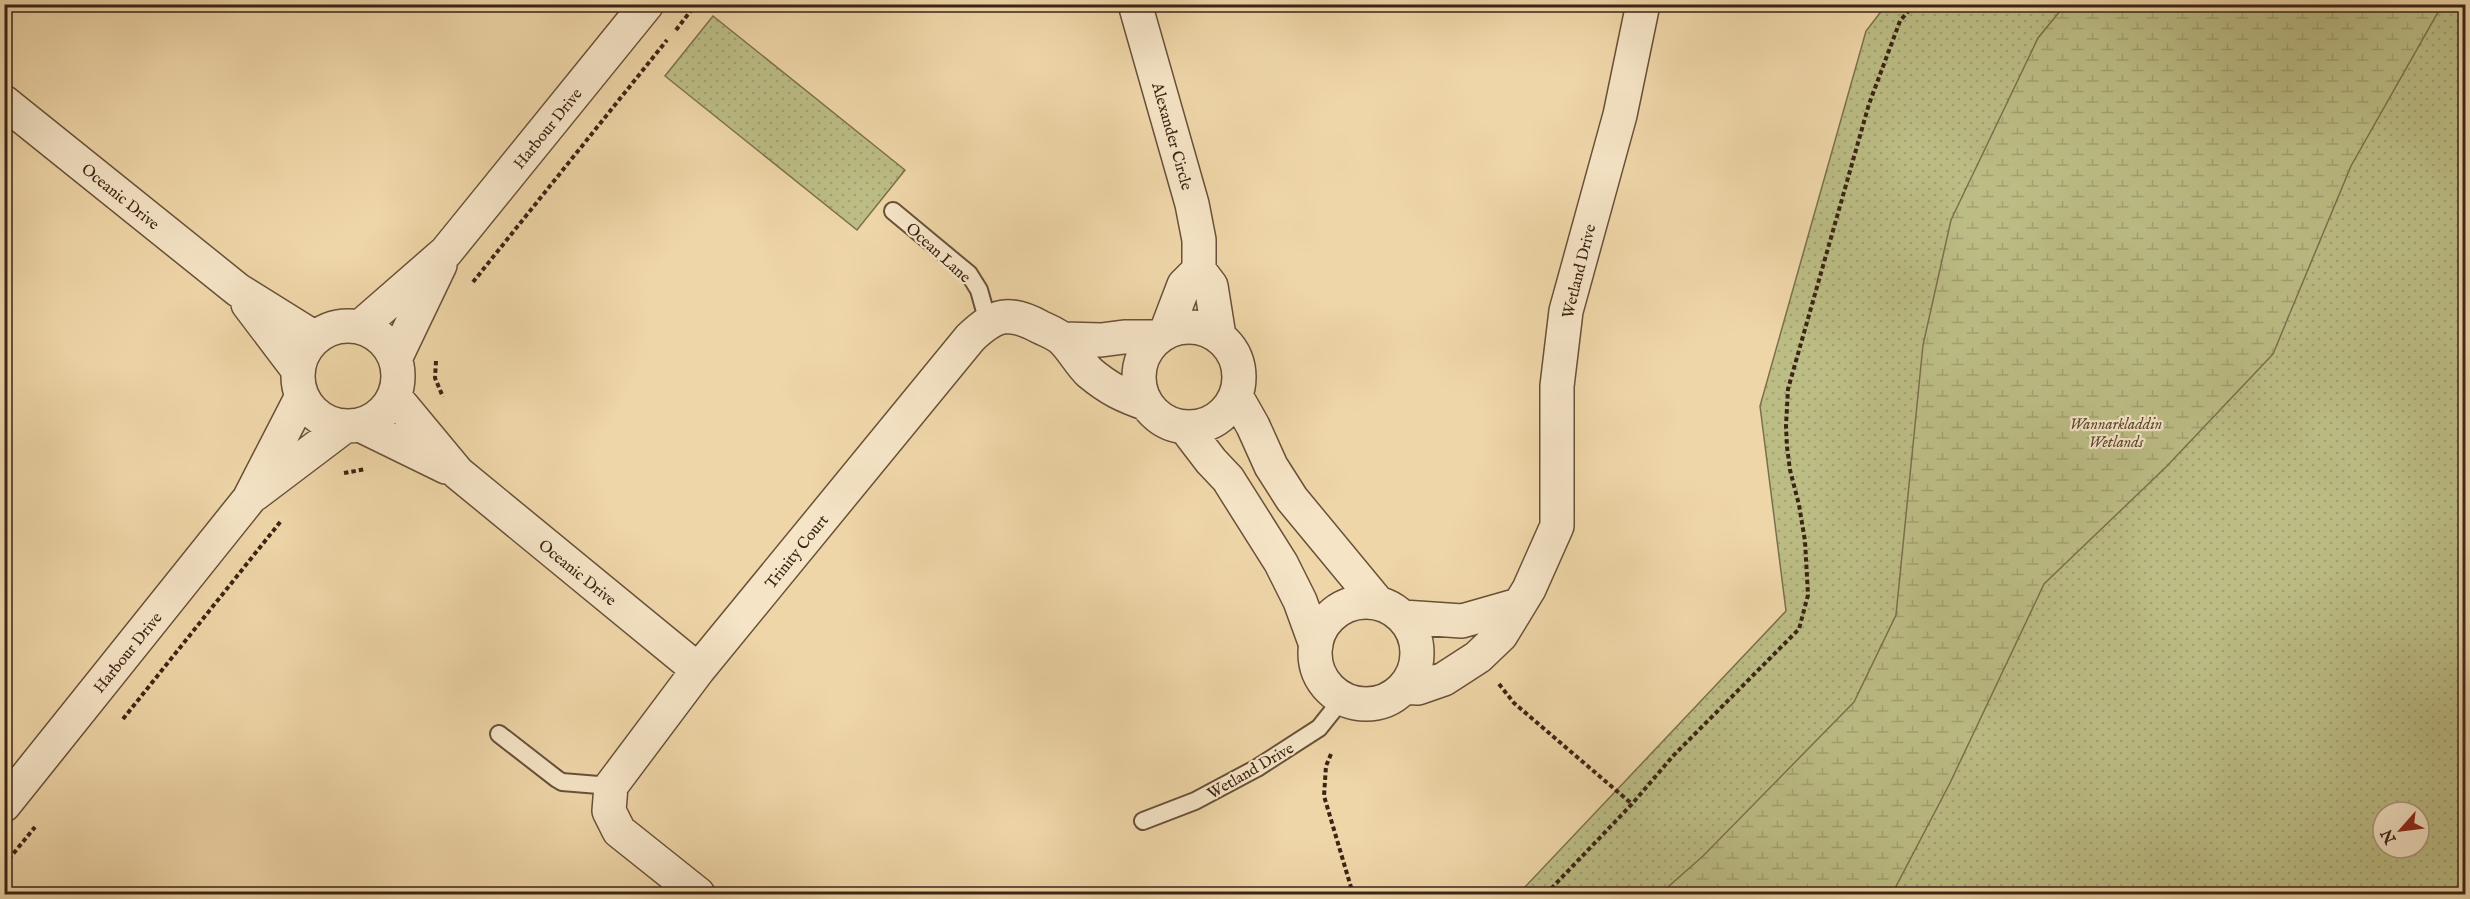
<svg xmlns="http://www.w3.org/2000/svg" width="2470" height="899" font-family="'IM FELL English',serif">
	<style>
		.grass { fill: url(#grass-dots); stroke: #7c704c; stroke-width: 1.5; fill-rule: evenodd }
		.wetland { fill: url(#wetland-marsh); stroke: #7c704c; stroke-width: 1.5 }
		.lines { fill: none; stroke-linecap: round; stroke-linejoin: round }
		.service-casing { stroke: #685039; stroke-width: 20 }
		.minor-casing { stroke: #685039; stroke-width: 36 }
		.path { stroke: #3b2414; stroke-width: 4; stroke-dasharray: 4.5 3; stroke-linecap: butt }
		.service { stroke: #f5e4c6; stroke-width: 16 }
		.minor { stroke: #f5e4c6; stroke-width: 33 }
		.labels { text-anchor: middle; stroke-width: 4.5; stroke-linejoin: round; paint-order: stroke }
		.street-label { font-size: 16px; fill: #3b2414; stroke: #f5e4c6 }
		.park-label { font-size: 16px; font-style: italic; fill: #5b4a30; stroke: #f5e4c6 }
	</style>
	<defs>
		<pattern id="grass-dots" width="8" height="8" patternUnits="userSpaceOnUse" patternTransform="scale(1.5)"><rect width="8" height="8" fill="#bcbd85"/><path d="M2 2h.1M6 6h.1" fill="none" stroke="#a2a272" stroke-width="1.8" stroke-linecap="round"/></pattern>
		<pattern id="wetland-marsh" width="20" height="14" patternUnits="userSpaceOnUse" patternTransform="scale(1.5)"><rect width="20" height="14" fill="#bcbd85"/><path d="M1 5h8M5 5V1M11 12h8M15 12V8" fill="none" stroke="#a2a272"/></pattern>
	</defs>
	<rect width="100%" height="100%" fill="#efd6a8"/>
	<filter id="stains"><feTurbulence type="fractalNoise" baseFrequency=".00333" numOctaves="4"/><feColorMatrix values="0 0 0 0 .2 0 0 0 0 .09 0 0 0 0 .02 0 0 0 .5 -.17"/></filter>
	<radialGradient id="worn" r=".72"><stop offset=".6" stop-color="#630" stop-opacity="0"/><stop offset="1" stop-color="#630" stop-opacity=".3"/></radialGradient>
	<path class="grass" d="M1886 5H2465V894H1510L1525 887 1786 611 1760 406 1866 31ZM2383 812H2419V848H2383Z
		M713 16 905 170 857 230 665 76Z"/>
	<path class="wetland" d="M2065 5H2442L2351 166 2273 354 2166 467 2044 584 1950 783 1892 894H1660L1703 856 1854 702 1896 615 1923 345 1951 220 2038 38Z"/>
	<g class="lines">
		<defs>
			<path id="service" d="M893 211 969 274 979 290 988 322
				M499 734 557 779 562 782 611 786
				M1143 821 1195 801 1257 768 1319 728 1343 698"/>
			<path id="minor" d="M1135 4 1192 204 1199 240V270L1211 286 1219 336
				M4 102 238 290 315 338
				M248 304 298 370
				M298 376a50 50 0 1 1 100 0a50 50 0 1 1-100 0Z
				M360 327 446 252 647 4
				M1139 377a50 50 0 1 1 100 0a50 50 0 1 1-100 0Z
				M1166 332 1184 285 1199 270
				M1063 339 1101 340 1124 337H1158
				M395 359 440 265
				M394 396 458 473 698 670
				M1236 396 1253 426 1271 466 1292 499 1378 603
				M360 425 446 467
				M1185 427 1211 461 1228 479 1281 563 1300 601 1316 645
				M255 494 345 426
				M1315 653a51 51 0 1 1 102 0a51 51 0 1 1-102 0Z
				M1403 617 1462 621 1518 605
				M1404 687 1418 688 1444 679 1478 657 1501 635 1529 589 1557 526V386L1566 311 1620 115 1643 4
				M4 805 249 499 302 396
				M698 894 619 831 609 811 611 786 698 670 970 338C995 314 1009 310 1040 327 1048 331 1058 334 1064 341 1074 351 1080 364 1090 373 1109 389 1124 396 1147 404"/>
		</defs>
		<use href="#service" class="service-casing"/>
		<use href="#minor" class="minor-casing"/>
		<path class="path" d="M676 30 696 4
			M473 282 667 40
			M436 361 435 378 443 397
			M344 473 366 469
			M1499 684 1514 703 1632 804
			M123 719 281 521
			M1331 754 1326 766 1324 796 1353 894
			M4 865 35 827
			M1546 894 1632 804 1673 756 1799 629 1808 595 1805 541 1799 505 1790 470 1787 447 1786 426 1788 389 1869 104 1900 21 1914 4"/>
		<use href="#service" class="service"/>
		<use href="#minor" class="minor"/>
	</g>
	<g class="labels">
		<g class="street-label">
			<text transform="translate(547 128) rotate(-51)" y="6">Harbour Drive</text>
			<text transform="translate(1173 136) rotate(74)" y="6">Alexander Circle</text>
			<text transform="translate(121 196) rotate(39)" y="6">Oceanic Drive</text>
			<text transform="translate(939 252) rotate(42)" y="6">Ocean Lane</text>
			<text transform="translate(1578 271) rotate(-76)" y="6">Wetland Drive</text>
			<text transform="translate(796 551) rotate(-51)" y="6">Trinity Court</text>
			<text transform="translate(578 572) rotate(39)" y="6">Oceanic Drive</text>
			<text transform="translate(127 652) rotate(-51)" y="6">Harbour Drive</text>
			<text transform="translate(1250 770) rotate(-30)" y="6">Wetland Drive</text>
		</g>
		<g class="park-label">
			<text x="2116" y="429">Wannarkladdin<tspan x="2116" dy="18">Wetlands</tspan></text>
		</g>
	</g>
	<rect width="2470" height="899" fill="none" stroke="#efd6a8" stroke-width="24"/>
	<rect x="6" y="6" width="2458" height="887" fill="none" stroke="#3b2414" stroke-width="3"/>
	<rect x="12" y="12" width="2446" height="875" fill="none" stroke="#3b2414" stroke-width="1.5"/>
	<g transform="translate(2401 830) rotate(242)"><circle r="28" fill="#f5e4c6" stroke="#ab977f" stroke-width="1.5"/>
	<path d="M0-4.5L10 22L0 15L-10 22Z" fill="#8f2418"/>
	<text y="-9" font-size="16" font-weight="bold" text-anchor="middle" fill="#3b2414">N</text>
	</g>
	<rect width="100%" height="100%" filter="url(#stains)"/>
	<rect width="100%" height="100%" fill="url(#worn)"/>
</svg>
